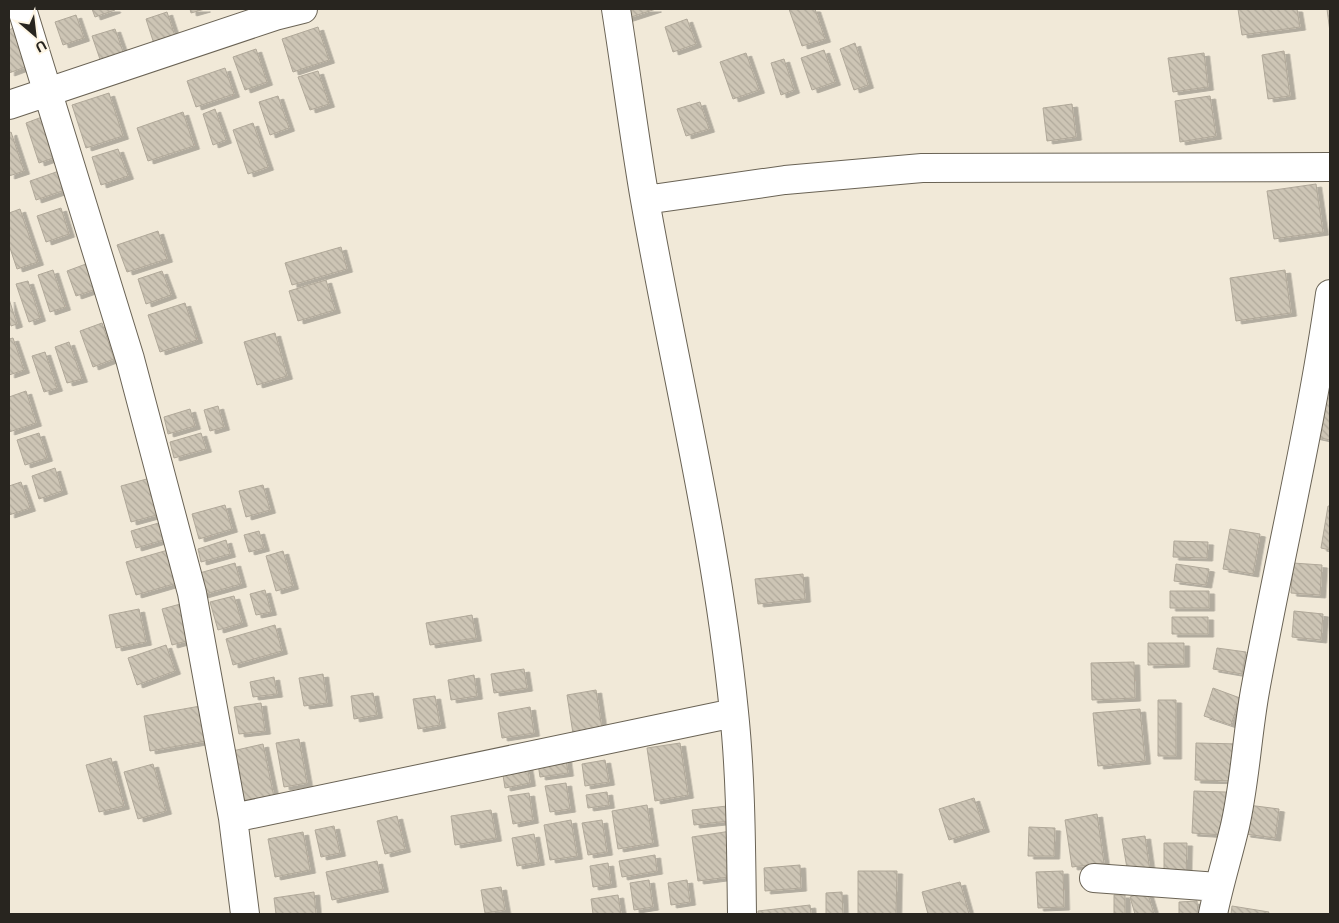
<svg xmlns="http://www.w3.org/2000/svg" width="1339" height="923" font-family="Helvetica,sans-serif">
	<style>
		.building { fill: url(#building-back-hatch); stroke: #b0a899; filter: url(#shadow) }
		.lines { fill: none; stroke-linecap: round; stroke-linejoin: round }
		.street-casing { stroke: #6a6355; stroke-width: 30 }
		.street { stroke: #fff; stroke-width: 28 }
	</style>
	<defs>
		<pattern id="building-back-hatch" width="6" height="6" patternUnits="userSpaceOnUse" patternTransform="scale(1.25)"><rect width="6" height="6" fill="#cdc5b5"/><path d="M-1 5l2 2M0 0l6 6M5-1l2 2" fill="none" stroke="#b0a99b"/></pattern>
		<filter id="shadow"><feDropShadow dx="5.5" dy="3" stdDeviation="0" flood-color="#0004"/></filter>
	</defs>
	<rect width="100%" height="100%" fill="#f1e9d8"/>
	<path class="building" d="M92 9H115V10L95 17Z
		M190 9H205L191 13Z
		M621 9H656L625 19Z
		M789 9H815L825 39 802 46Z
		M1238 9H1297L1300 27 1242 35Z
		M1327 9H1330V32Z
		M167 12 176 39 155 47 146 19Z
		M76 15 84 38 63 45 55 22Z
		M687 19 696 44 673 52 665 27Z
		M15 27 28 66 9 73V30Z
		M318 27 329 60 293 72 282 39Z
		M115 29 126 60 103 68 92 36Z
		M855 43 868 85 854 90 840 49Z
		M256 49 267 82 245 90 233 57Z
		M824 50 835 82 812 90 801 58Z
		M1284 51 1290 96 1268 99 1262 55Z
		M746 53 759 90 733 99 720 62Z
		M1204 53 1208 87 1173 92 1168 58Z
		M784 59 794 90 781 95 771 63Z
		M225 68 234 94 196 107 187 81Z
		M318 71 329 104 310 110 298 77Z
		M109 93 123 136 86 148 72 105Z
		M278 96 289 128 270 135 259 102Z
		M1210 96 1216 136 1180 142 1175 101Z
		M700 102 709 129 686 136 677 109Z
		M1072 104 1076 137 1047 141 1043 108Z
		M215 109 226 140 213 145 203 114Z
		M183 112 194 146 148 161 137 128Z
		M42 117 56 157 39 163 26 123Z
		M253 123 268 167 248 174 233 130Z
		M11 132 24 171 9 176V133Z
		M118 149 128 176 101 185 92 157Z
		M62 170 68 189 36 200 30 181Z
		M1316 184 1323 232 1274 239 1267 191Z
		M61 208 69 234 46 242 37 216Z
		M20 209 38 262 17 269 9 245V213Z
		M158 231 167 259 127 272 117 245Z
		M341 247 347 269 292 285 285 263Z
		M94 261 102 287 76 296 67 271Z
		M53 270 65 307 50 312 38 275Z
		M1285 270 1291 313 1236 321 1230 278Z
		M162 271 171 295 146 304 138 279Z
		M326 280 335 310 298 321 289 291Z
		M28 281 40 318 29 322 16 284Z
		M9 299 17 324 11 326 9 319Z
		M185 303 197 340 160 352 148 315Z
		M102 323 114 359 93 367 80 331Z
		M275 333 287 376 257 385 244 342Z
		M13 338 24 370 9 375V339Z
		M69 342 82 379 67 383 55 347Z
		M45 352 57 388 44 392 32 356Z
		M26 391 36 423 9 432V397Z
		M1321 391 1330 392V440L1312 436Z
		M218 406 224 427 210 431 204 410Z
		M190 409 195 426 168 434 164 417Z
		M39 433 47 458 25 465 17 440Z
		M201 433 206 449 174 458 170 442Z
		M55 468 62 491 39 499 32 476Z
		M154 477 164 513 131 522 121 486Z
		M21 482 30 508 9 515V486Z
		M263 485 270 510 246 517 239 491Z
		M225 505 232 529 199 539 192 514Z
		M1328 506H1330V550L1321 548Z
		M169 520 174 537 136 548 131 531Z
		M1230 529 1260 534 1253 574 1223 569Z
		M259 531 264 548 249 552 244 535Z
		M226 540 230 554 201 562 198 549Z
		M1174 541 1208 542 1207 558 1173 557Z
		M175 548 184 581 136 595 126 562Z
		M283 551 293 586 276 591 266 556Z
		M235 563 241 584 202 595 196 574Z
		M1293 563 1322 565 1320 595 1291 593Z
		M1176 564 1209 569 1206 585 1174 581Z
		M803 574 805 599 758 604 755 579Z
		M265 590 271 612 256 615 250 594Z
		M1170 591H1209V608H1170Z
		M234 596 242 623 218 630 210 602Z
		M184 603 194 639 172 645 162 609Z
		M139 609 146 642 116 648 109 615Z
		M1294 611 1323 614 1321 640 1292 637Z
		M472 615 476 638 430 645 426 623Z
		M1172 617H1208V634H1172Z
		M275 625 282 651 233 665 226 639Z
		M1148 643H1184V664L1148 665Z
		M166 645 175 671 137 685 128 658Z
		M1217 648 1246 652 1242 674 1213 669Z
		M1134 662 1135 698 1092 700 1091 663Z
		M524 669 527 688 494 693 491 674Z
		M323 674 327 703 304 706 299 678Z
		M474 675 477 696 451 700 448 680Z
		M274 677 277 694 253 697 250 682Z
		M1213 688 1240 698 1231 725 1204 716Z
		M596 690 603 735 574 740 567 695Z
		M373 693 377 715 354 719 351 696Z
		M435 696 440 725 418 729 413 699Z
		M1158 700H1176V756H1158Z
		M261 703 265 731 239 734 234 707Z
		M206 705 212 740 150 751 144 716Z
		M530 707 534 733 502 738 498 713Z
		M1140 709 1145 761 1098 766 1093 713Z
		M299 739 307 783 284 787 276 743Z
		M680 743 688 795 655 801 647 748Z
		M1196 743 1240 744V781L1195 780Z
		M263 744 274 797 240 804 228 752Z
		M565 752 568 773 540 777 537 757Z
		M111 758 124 806 99 812 86 765Z
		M605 760 609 782 585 786 582 764Z
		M153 764 166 811 138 819 124 772Z
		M527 765 530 783 505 788 502 769Z
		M566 783 570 809 550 812 545 786Z
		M1194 791 1226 792 1224 835 1192 833Z
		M607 792 609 805 588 808 586 795Z
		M529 793 533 820 513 824 508 796Z
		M974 798 984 829 949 840 939 809Z
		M647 805 653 843 618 849 612 811Z
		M1248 805 1279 809 1275 838 1245 834Z
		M727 806 729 821 694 825 692 810Z
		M491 810 496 838 455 845 451 816Z
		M1097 814 1104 863 1072 867 1065 820Z
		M397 816 405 849 385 854 377 821Z
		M571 820 577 856 550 860 544 825Z
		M602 820 607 852 588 855 582 823Z
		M334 826 340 853 321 857 315 830Z
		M1029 827 1055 828 1054 856H1028Z
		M731 831 737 876 698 881 692 837Z
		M303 832 310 870 275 877 268 839Z
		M534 834 539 862 517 866 512 838Z
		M1145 836 1150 871 1128 874 1122 839Z
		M1164 843H1187L1186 878H1164Z
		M655 855 657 871 622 877 619 861Z
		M377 861 383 889 332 900 326 872Z
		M608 863 611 884 593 887 590 866Z
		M800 865 801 888 765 891 764 868Z
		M858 871H897L896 914H858Z
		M1063 871 1064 907 1038 908 1036 872Z
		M649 880 653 907 634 910 630 883Z
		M687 880 690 902 671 905 668 883Z
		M960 882 969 914H928L922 892Z
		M501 887 505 910 485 913 481 890Z
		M1147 891 1154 914H1135L1130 897Z
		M314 892 316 914H276L274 898Z
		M842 892 843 914H826V893Z
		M618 895 621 914H593L591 899Z
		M1114 895H1125V914H1114Z
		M1197 901 1198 914H1179V902Z
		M810 905 811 914H758V911Z
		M1232 906 1269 912 1268 914H1231Z"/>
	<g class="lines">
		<defs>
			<path id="street" d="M22 9 130 359 192 593 233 818 245 914
				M616 9C626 72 634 136 645 200 675 371 717 539 734 712 741 779 741 847 742 914
				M9 105 275 16 303 9
				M645 200 785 180 922 168 1330 167
				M233 818 734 713
				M1094 878 1218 887
				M1213 914C1219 884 1228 856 1235 826 1245 782 1247 736 1255 691 1279 559 1311 427 1330 294"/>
		</defs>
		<use href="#street" class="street-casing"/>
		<use href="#street" class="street"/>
	</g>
	<rect width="1339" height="923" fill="none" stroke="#28251f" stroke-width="20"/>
	<g transform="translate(35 35) rotate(152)" stroke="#fef6e5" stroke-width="4" paint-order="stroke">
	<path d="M0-4L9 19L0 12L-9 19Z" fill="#28251f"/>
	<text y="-8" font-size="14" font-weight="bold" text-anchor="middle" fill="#28251f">U</text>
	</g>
</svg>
